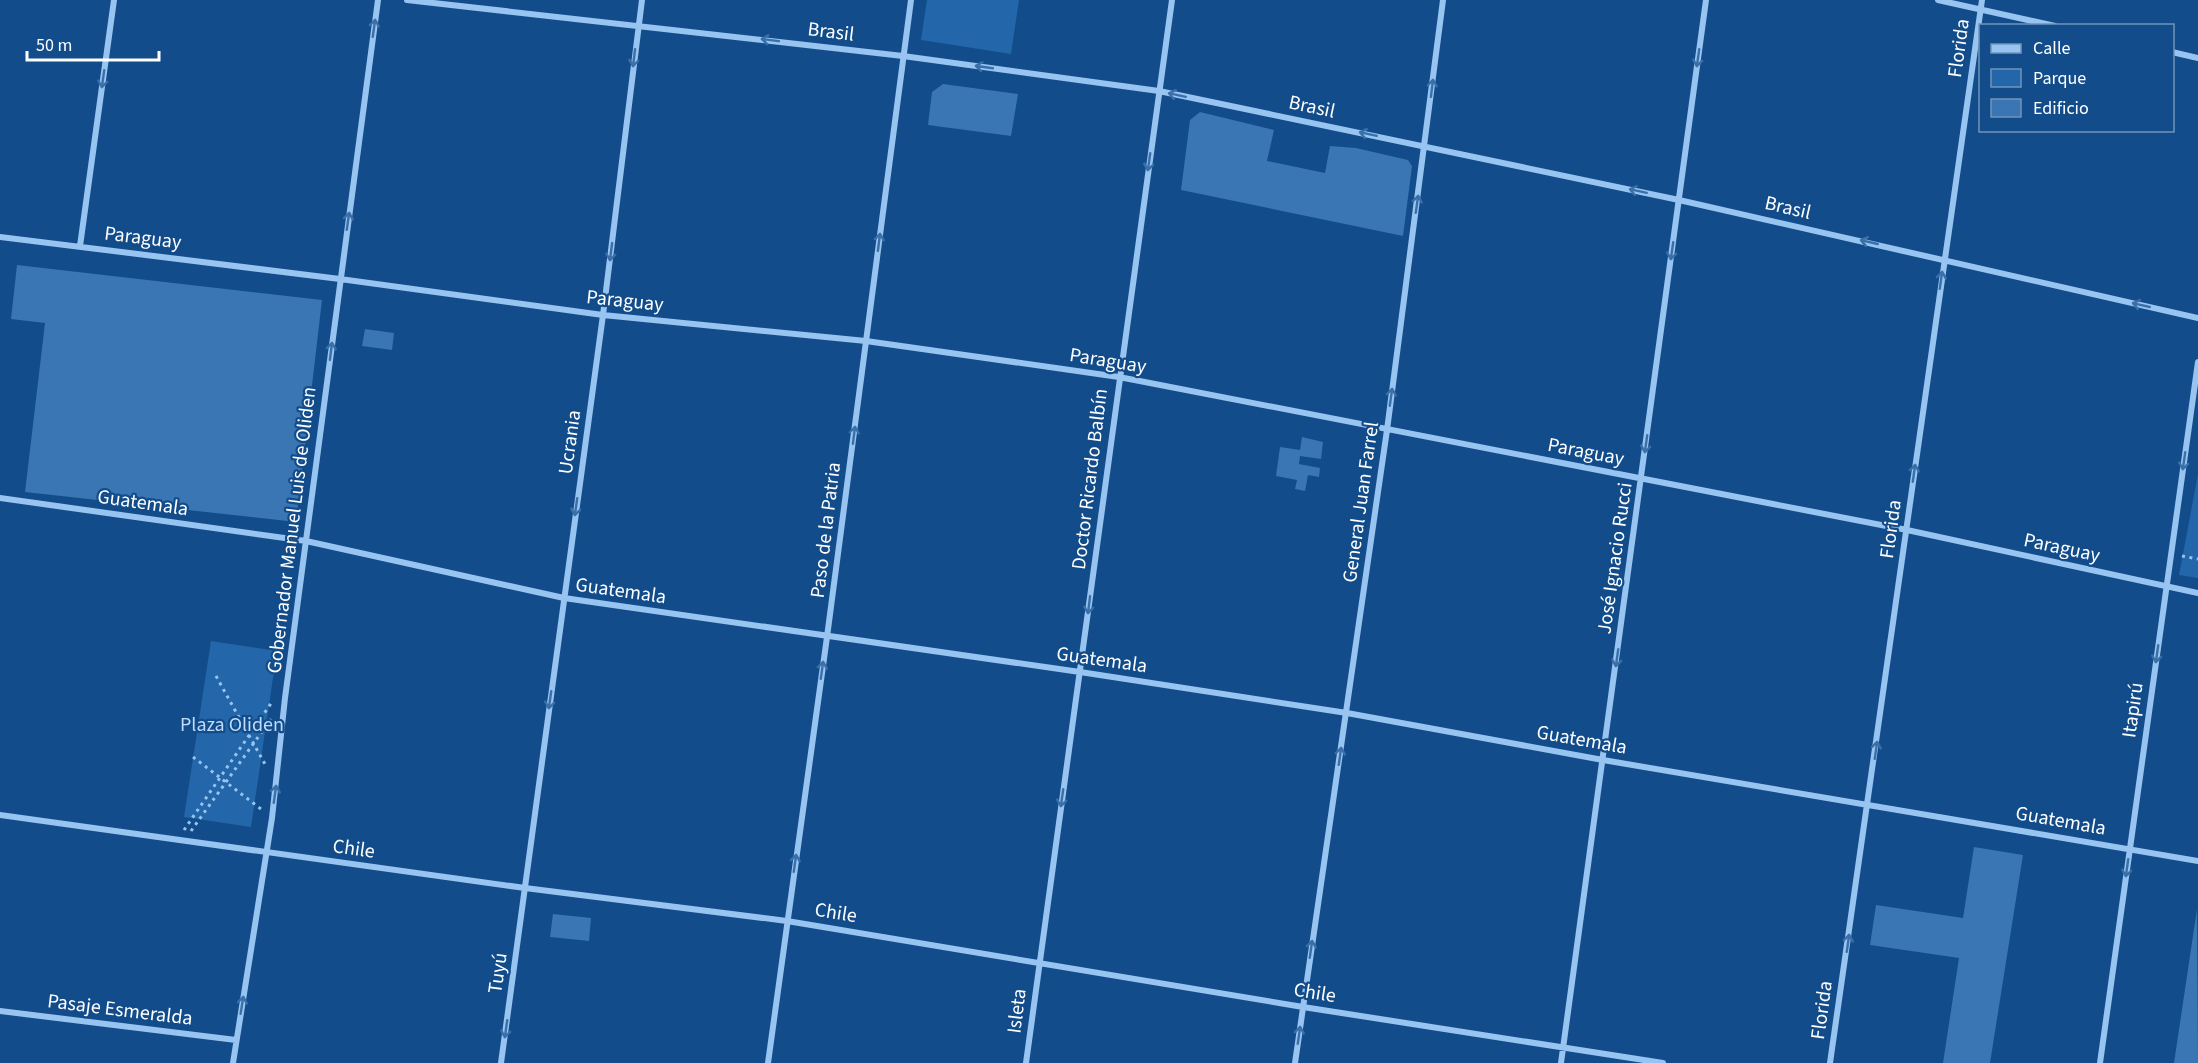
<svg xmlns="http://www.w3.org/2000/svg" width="2198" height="1063" font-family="'Source Sans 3',sans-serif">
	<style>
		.green { fill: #2366a9 }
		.building { fill: #3a76b3 }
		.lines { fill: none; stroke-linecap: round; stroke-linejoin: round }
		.path { stroke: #98c4f1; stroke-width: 3; stroke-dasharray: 3 4.5; stroke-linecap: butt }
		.minor { stroke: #98c4f1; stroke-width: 6 }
		.oneway { stroke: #3a70a9 }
		.labels { text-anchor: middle; stroke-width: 4.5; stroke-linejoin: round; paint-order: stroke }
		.street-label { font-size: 20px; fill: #fff; stroke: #124c8a }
		.park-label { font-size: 20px; fill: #beddfc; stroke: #124c8a }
	</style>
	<rect width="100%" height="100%" fill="#124c8a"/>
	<path class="green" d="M927 0H1019L1011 54 921 40Z
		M2198 474V578L2179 575Z
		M211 641 277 651 251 827 184 817Z"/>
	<path class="building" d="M943 84 1018 94 1011 136 928 125 932 92Z
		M1200 112 1274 130 1267 161 1325 173 1330 146 1356 148 1408 160 1412 166 1403 236 1181 190 1190 120Z
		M17 265 322 300 296 522 25 492 45 323 11 319Z
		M365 329 394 333 392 350 362 346Z
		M1302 437 1323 442 1321 459 1300 456 1299 464 1320 468 1319 477 1308 475 1305 491 1295 489 1297 480 1276 476 1280 447 1300 450Z
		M1974 847 2023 855 1990 1063H1943L1959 958 1870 945 1876 905 1963 918Z
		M2197 909 2198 1063H2174Z
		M553 914 591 918 589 941 550 937Z"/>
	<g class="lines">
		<path class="path" d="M2182 556 2198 559
			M216 676 266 766
			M193 757 261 809
			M184 830 272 702
			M191 831 271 719"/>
		<path class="minor" d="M407 0 903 56 1159 91 1679 200 2198 318
			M1938 0 2055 26
			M2172 52 2198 58
			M0 237 340 279 603 315 866 341 1119 377 1907 530 2198 593
			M80 246 114 0
			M0 498 306 541 564 598 1080 672 1347 713 1603 760 2198 861
			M0 815 525 888 787 921 1303 1007 1663 1063
			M0 1011 236 1040
			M233 1063 272 818 285 698 378 0
			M501 1063 603 315 642 0
			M768 1063 827 637 911 0
			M1026 1063 1172 0
			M1295 1063 1387 430 1443 0
			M1561 1063 1706 0
			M1830 1063 1982 0
			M2100 1063 2198 362"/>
	</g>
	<defs><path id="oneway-shaft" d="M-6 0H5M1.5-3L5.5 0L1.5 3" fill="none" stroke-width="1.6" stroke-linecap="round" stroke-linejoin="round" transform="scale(1.5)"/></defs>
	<g class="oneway">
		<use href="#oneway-shaft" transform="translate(374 28) rotate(-82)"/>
		<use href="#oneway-shaft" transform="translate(770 40) rotate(-173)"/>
		<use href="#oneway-shaft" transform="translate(634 58) rotate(97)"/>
		<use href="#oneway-shaft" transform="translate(1698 58) rotate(98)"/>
		<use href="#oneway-shaft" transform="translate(984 67) rotate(-172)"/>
		<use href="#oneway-shaft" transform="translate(103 79) rotate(98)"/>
		<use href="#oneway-shaft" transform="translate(1432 88) rotate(-83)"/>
		<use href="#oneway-shaft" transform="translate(1177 95) rotate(-168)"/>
		<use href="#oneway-shaft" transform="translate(1368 134) rotate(-168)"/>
		<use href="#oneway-shaft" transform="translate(1149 162) rotate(98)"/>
		<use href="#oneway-shaft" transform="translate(1638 191) rotate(-168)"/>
		<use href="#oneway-shaft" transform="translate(1417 204) rotate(-82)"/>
		<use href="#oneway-shaft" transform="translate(348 221) rotate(-82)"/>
		<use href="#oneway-shaft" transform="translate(879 242) rotate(-83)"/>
		<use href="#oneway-shaft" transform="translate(1869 242) rotate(-167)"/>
		<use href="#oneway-shaft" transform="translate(1672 251) rotate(98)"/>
		<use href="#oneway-shaft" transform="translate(611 252) rotate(97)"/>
		<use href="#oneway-shaft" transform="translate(1941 280) rotate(-82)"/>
		<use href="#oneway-shaft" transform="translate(2141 305) rotate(-167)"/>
		<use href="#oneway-shaft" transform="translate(331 351) rotate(-83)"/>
		<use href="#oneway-shaft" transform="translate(1391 397) rotate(-82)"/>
		<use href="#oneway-shaft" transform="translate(854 435) rotate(-83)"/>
		<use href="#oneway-shaft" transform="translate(1646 444) rotate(98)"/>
		<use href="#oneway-shaft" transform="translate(2184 461) rotate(98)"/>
		<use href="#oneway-shaft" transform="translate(1914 473) rotate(-82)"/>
		<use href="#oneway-shaft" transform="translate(576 507) rotate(98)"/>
		<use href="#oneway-shaft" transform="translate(1089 605) rotate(97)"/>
		<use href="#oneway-shaft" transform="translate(2157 654) rotate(98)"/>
		<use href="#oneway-shaft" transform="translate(1617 658) rotate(98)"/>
		<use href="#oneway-shaft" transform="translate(822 670) rotate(-82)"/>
		<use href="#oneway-shaft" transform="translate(550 700) rotate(98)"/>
		<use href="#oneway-shaft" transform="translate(1876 750) rotate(-82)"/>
		<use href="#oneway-shaft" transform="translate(1340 756) rotate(-82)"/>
		<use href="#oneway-shaft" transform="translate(275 794) rotate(-82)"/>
		<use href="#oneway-shaft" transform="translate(1062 798) rotate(98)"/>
		<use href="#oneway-shaft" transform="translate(795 863) rotate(-82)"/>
		<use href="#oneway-shaft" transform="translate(2127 868) rotate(98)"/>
		<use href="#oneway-shaft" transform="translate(1848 943) rotate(-82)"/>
		<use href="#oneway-shaft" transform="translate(1311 949) rotate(-82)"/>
		<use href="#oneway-shaft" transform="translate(242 1005) rotate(-81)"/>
		<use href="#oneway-shaft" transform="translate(506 1029) rotate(98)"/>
		<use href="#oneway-shaft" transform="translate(1299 1035) rotate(-82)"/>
	</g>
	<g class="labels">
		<g class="street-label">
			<text transform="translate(831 31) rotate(7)" y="7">Brasil</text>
			<text transform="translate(1958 48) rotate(-82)" y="7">Florida</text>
			<text transform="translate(1312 106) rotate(12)" y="7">Brasil</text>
			<text transform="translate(1788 207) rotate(13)" y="7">Brasil</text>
			<text transform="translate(143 237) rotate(7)" y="7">Paraguay</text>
			<text transform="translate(625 300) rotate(6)" y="7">Paraguay</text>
			<text transform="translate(1108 360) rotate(9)" y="7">Paraguay</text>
			<text transform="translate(569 442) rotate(-82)" y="7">Ucrania</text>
			<text transform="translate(1586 451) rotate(11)" y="7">Paraguay</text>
			<text transform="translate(1089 479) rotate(-83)" y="7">Doctor Ricardo Balbín</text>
			<text transform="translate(143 502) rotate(8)" y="7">Guatemala</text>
			<text transform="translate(1360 502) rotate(-82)" y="7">General Juan Farrel</text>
			<text transform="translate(1890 529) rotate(-82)" y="7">Florida</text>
			<text transform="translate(291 530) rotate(-83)" y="7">Gobernador Manuel Luis de Oliden</text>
			<text transform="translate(825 530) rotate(-83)" y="7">Paso de la Patria</text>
			<text transform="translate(2062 547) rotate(12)" y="7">Paraguay</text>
			<text transform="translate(1614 558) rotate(-82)" y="7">José Ignacio Rucci</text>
			<text transform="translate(621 590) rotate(8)" y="7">Guatemala</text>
			<text transform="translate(1102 659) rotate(8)" y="7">Guatemala</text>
			<text transform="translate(2132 710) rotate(-82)" y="7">Itapirú</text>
			<text transform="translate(1582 739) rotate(10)" y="7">Guatemala</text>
			<text transform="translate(2061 820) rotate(10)" y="7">Guatemala</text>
			<text transform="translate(354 848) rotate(8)" y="7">Chile</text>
			<text transform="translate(836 912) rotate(9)" y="7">Chile</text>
			<text transform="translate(497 973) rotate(-82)" y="7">Tuyú</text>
			<text transform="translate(1315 992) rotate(9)" y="7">Chile</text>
			<text transform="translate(120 1009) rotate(7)" y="7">Pasaje Esmeralda</text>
			<text transform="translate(1821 1010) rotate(-82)" y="7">Florida</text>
			<text transform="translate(1016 1011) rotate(-83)" y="7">Isleta</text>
		</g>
		<g class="park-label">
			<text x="232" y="731">Plaza Oliden</text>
		</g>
	</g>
	<rect x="1979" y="24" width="195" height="108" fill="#124c8a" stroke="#7194b9" stroke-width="1.5"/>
	<rect x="1991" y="44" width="30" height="9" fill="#98c4f1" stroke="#7194b9" stroke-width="1.5"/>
	<text x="2033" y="54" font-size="18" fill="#ffffff">Calle</text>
	<rect x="1991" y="69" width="30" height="18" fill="#2366a9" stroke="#7194b9" stroke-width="1.5"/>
	<text x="2033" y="84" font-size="18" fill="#ffffff">Parque</text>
	<rect x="1991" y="99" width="30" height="18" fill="#3a76b3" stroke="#7194b9" stroke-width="1.5"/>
	<text x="2033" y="114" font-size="18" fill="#ffffff">Edificio</text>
	<path d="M27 51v9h132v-9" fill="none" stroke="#ffffff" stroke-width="3"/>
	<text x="36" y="51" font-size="18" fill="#ffffff" stroke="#124c8a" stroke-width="4.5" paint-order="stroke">50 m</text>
</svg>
